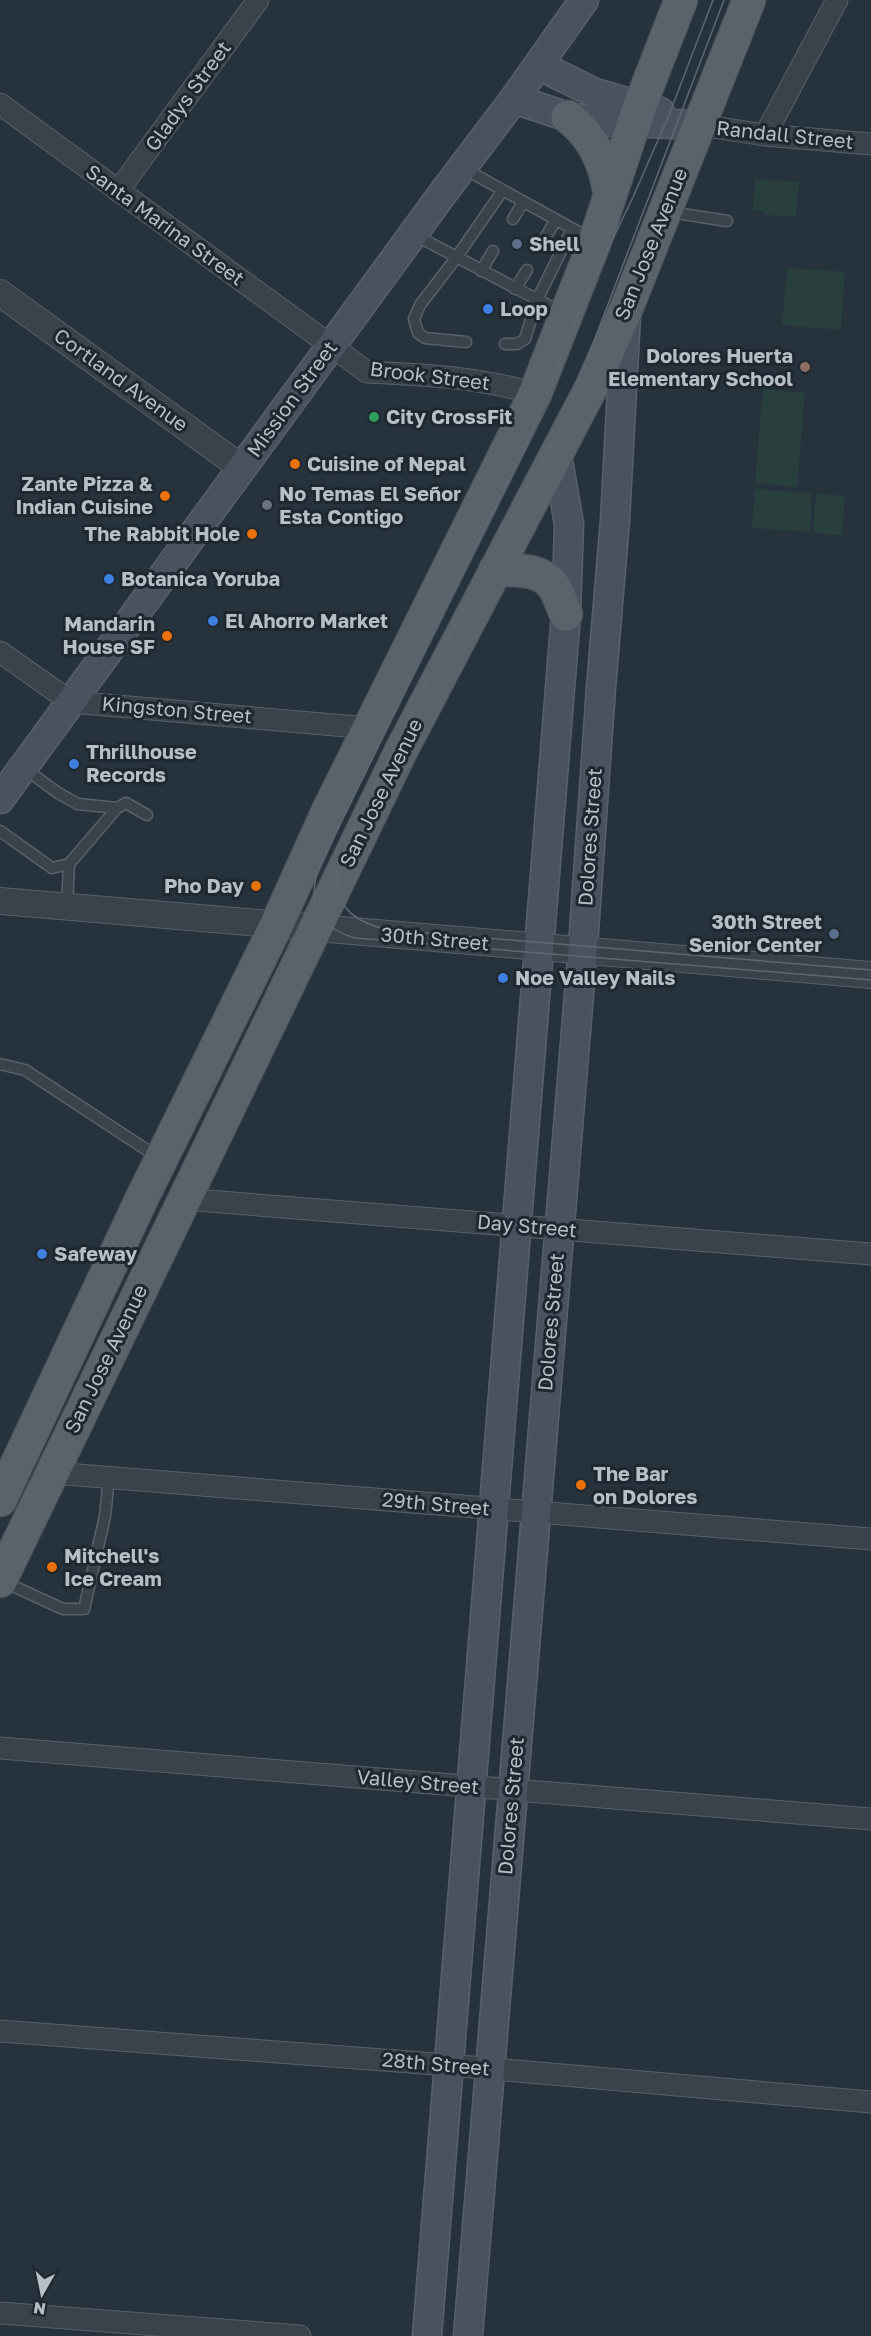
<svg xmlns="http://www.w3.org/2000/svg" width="871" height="2336" font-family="'Golos Text',sans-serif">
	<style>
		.green { fill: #293f3e }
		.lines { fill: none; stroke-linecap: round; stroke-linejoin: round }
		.service-casing { stroke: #58616a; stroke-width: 13 }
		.minor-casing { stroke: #58616a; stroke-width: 23 }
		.tertiary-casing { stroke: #58616a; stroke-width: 28 }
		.secondary-casing { stroke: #58616a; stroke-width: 31 }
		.primary-casing { stroke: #464f58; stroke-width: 35 }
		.service { stroke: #3a434c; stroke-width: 10 }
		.minor { stroke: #3a434c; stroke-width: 21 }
		.tertiary { stroke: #3a434c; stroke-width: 26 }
		.secondary { stroke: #49535f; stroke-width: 28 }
		.primary { stroke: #58636c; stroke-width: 33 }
		.tram { stroke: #5d6873; stroke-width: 1.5 }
		.service-dot { fill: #5c6f8a; stroke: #1f2831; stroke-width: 2 }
		.shop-dot { fill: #3f7fe0; stroke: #1f2831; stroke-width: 2 }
		.education-dot { fill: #8d6e63; stroke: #1f2831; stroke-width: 2 }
		.leisure-dot { fill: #2e9e5b; stroke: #1f2831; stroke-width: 2 }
		.food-dot { fill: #e8710a; stroke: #1f2831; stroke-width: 2 }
		.worship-dot { fill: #6b7280; stroke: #1f2831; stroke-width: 2 }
		.labels { text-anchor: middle; stroke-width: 6; stroke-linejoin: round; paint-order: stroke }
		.street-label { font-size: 20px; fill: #b6bec7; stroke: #1f2831 }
		.poi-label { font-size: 20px; font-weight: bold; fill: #b6bec7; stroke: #1f2831; text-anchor: start }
	</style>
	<rect width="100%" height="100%" fill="#26323c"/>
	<path class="green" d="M755 179 799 182 796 217 764 215V211L753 210Z
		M787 268 845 272 841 330 782 325Z
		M763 389 805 393 797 487 755 483Z
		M755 489 812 493 810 532 752 528Z
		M816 494 845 496 842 535 813 533Z"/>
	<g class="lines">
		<defs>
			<path id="service" d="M463 168 591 239
				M670 212 727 221
				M513 219 523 202
				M415 235 563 313
				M545 238 556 220
				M481 271 493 251
				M515 289 527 270
				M466 342 425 338 418 333 414 319 420 305 456 258 503 190
				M505 344H517L525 339 537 300 572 229
				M24 768 58 793 78 804 117 808 69 864 67 907
				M117 808 126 803 147 815
				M0 831 52 868 69 864
				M0 1064 25 1070 159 1158
				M2 1581 63 1609H84L105 1516 109 1477"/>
			<path id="minor" d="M0 104 367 372C423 375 481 377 535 394
				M699 125 765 135 871 144
				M765 135 837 0
				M118 191 258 0
				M0 652 71 702 369 728
				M183 1199 871 1254
				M4 1469 871 1539
				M0 1748 871 1819
				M0 2031 449 2065 871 2102
				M0 2313 300 2336"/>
			<path id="tertiary" d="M0 293 242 468
				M0 901 871 975"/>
			<path id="secondary" d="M538 65 595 93 660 112
				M514 99 568 117 594 121 699 125
				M0 799 443 193 514 99 584 0
				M427 2336 566 614 569 524 557 454
				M468 2336 583 946 601 688 615 520 626 315"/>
			<path id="primary" d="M568 117C594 137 605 163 610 195
				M495 570C515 570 541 568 554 587 559 595 562 606 566 614
				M0 1500 143 1196 276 926 328 811 535 394 595 241 640 105 681 0
				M0 1581 402 749 591 388 627 307 749 0"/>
		</defs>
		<use href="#service" class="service-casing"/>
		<use href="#minor" class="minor-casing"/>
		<use href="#tertiary" class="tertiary-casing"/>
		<use href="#secondary" class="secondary-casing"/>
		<use href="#primary" class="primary-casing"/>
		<use href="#service" class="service"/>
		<use href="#minor" class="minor"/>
		<use href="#tertiary" class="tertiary"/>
		<use href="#secondary" class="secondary"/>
		<use href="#primary" class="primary"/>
		<path class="tram" d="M713 0 669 115 633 197 586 295 525 449 478 541 319 868C306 903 320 929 356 938L871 980
			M724 0 562 425 494 547 342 853C328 898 345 921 390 930L871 970"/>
	</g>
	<g class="service-dot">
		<circle cx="517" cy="244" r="6"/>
		<circle cx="834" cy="934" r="6"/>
	</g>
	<g class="shop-dot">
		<circle cx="488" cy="309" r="6"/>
		<circle cx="109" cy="579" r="6"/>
		<circle cx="213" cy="621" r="6"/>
		<circle cx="74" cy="764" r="6"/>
		<circle cx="503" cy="978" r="6"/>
		<circle cx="42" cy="1254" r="6"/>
	</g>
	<circle class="education-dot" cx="805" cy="367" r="6"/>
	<circle class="leisure-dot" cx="374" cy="417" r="6"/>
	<g class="food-dot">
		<circle cx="295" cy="464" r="6"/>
		<circle cx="165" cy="496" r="6"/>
		<circle cx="252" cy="534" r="6"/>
		<circle cx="167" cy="636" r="6"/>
		<circle cx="256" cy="886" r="6"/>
		<circle cx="581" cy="1485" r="6"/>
		<circle cx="52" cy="1567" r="6"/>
	</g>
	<circle class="worship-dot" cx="267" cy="505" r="6"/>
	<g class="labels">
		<g class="street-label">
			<text transform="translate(188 96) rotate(-54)" y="7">Gladys Street</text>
			<text transform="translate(785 135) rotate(6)" y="7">Randall Street</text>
			<text transform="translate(165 225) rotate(36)" y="7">Santa Marina Street</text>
			<text transform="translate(651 244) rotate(-68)" y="7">San Jose Avenue</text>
			<text transform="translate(430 376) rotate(7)" y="7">Brook Street</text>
			<text transform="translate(121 380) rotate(36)" y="7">Cortland Avenue</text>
			<text transform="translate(292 399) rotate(-54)" y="7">Mission Street</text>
			<text transform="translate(177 710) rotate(5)" y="7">Kingston Street</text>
			<text transform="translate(381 793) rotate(-64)" y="7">San Jose Avenue</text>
			<text transform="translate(590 837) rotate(-86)" y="7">Dolores Street</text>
			<text transform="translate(435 939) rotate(5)" y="7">30th Street</text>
			<text transform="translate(527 1226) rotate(5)" y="7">Day Street</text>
			<text transform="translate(551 1322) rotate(-85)" y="7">Dolores Street</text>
			<text transform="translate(106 1359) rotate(-64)" y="7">San Jose Avenue</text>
			<text transform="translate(436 1504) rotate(5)" y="7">29th Street</text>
			<text transform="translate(418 1782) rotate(5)" y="7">Valley Street</text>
			<text transform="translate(511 1806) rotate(-85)" y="7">Dolores Street</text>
			<text transform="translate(436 2064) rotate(5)" y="7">28th Street</text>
		</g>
		<g class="poi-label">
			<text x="529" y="251">Shell</text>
			<text x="500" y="316">Loop</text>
			<text x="793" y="363" text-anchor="end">Dolores Huerta<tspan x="793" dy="23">Elementary School</tspan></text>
			<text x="386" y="424">City CrossFit</text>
			<text x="307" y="471">Cuisine of Nepal</text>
			<text x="153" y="491" text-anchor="end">Zante Pizza &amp;<tspan x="153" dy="23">Indian Cuisine</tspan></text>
			<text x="279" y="501">No Temas El Señor<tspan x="279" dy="23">Esta Contigo</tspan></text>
			<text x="240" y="541" text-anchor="end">The Rabbit Hole</text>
			<text x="121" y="586">Botanica Yoruba</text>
			<text x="225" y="628">El Ahorro Market</text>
			<text x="155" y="631" text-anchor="end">Mandarin<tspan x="155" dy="23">House SF</tspan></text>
			<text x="86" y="759">Thrillhouse<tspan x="86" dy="23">Records</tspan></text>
			<text x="244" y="893" text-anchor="end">Pho Day</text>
			<text x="822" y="929" text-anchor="end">30th Street<tspan x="822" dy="23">Senior Center</tspan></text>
			<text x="515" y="985">Noe Valley Nails</text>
			<text x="54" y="1261">Safeway</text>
			<text x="593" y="1481">The Bar<tspan x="593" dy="23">on Dolores</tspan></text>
			<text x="64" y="1563">Mitchell's<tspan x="64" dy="23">Ice Cream</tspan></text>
		</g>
	</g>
	<g transform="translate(42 2294) rotate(189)" stroke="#1f2831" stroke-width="4.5" paint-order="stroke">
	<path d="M0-4.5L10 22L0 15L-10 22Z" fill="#b6bec7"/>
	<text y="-9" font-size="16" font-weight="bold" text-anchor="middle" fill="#b6bec7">N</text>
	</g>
</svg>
